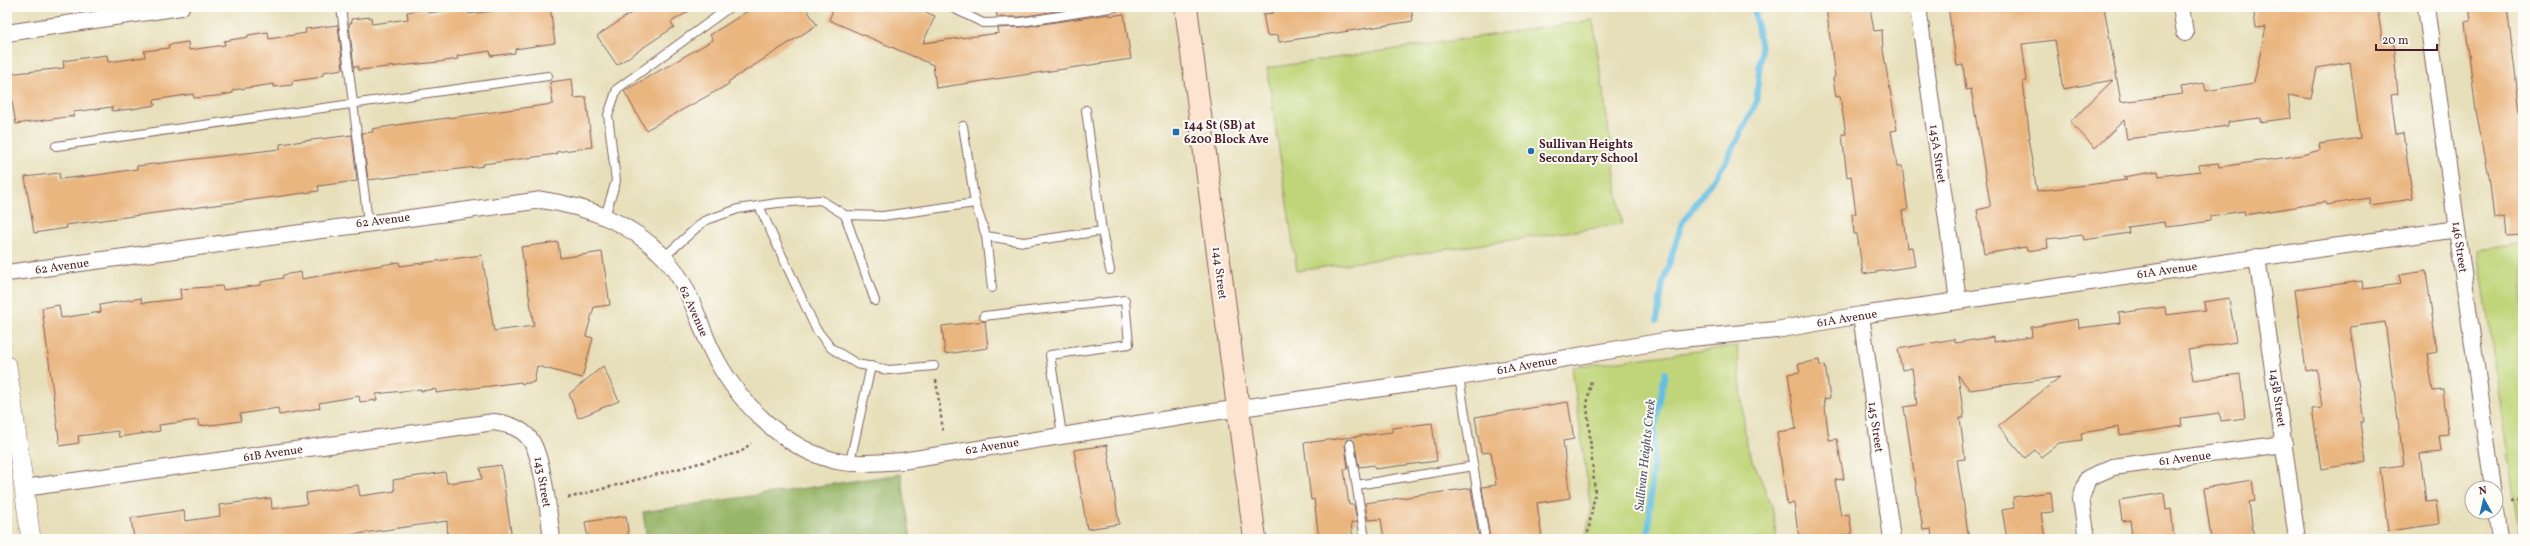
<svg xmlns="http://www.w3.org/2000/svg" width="2530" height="546" font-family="Vollkorn,serif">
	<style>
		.green { fill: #c0d579; stroke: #857a52 }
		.forest { fill: #98b669; stroke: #716a4a }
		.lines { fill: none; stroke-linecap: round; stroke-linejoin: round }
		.stream { stroke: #65bfe2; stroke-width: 6 }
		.building { fill: #eab680; fill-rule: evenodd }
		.service-casing { stroke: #81625d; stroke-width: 10 }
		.minor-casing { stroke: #81625d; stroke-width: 18 }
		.tertiary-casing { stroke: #81625d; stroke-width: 20 }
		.secondary-casing { stroke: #81625d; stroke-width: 24 }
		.path { stroke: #81625d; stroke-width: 2.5; stroke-dasharray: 3 3; stroke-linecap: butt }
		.service { stroke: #fff; stroke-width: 8 }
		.minor { stroke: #fff; stroke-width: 16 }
		.tertiary { stroke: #fff; stroke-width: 19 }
		.secondary { stroke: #fde4d1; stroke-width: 22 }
		.poi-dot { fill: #1f6fb2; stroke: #fdfcf7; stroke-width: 1.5 }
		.labels { text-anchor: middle; stroke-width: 4; stroke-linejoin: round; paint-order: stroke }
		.poi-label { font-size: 12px; font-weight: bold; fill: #4a1f2b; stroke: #fdfcf7; text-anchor: start }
		.street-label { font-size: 12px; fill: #4a1f2b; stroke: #fdfcf7 }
		.water-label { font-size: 13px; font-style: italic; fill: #53576b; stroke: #fdfcf7 }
	</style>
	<rect width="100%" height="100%" fill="#fdfcf7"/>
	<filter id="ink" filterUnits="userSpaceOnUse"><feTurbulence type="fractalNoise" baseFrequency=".025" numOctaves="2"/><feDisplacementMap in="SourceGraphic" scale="8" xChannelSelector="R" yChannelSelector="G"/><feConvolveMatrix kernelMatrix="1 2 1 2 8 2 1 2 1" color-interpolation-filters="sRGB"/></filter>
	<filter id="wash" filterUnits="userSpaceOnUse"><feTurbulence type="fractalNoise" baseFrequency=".012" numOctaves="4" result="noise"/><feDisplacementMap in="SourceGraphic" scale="16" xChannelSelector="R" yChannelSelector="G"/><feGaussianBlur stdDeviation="0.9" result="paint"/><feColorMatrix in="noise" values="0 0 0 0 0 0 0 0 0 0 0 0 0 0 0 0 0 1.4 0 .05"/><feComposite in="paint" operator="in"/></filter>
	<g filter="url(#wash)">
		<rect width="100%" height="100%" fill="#e7dfba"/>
		<path class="green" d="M1593 20 1622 224 1297 271 1267 68Z
			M2523 243V539H2520L2478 250Z
			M1737 346 1746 444 1772 506 1777 539H1585L1591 511 1572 367Z"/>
		<path class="forest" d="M901 474 911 539H647L643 512Z"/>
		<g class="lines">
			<path class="stream" d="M1657 320 1663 283 1682 223 1725 163 1756 103 1761 49 1754 7
				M1648 539 1655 428 1665 373"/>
		</g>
		<g id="blocks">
			<path class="building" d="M509 7H550L555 43 515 49V53L491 56 490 51 457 56 458 59 439 62 358 70V66L354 67 349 23H352L351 19 371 17 372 24 408 19 407 12 427 9 428 13 466 8 469 14 509 9Z
				M640 7H696L671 22 674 27 617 65 597 36Z
				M754 7H805L817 25 728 82 729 84 646 130 624 91 713 40 710 35Z
				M834 7H914L935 16 923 43 999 33 998 28 1022 27 1110 14V16L1124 14 1131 59 936 88 933 65 829 20Z
				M996 7H1081L1020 17H997Z
				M1272 7H1411L1413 21 1279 42 1278 35 1267 36 1263 14 1273 13Z
				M1826 7H1870L1874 31 1882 30 1883 50 1897 130 1891 131 1897 166H1902L1908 210 1902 211 1907 248 1912 247 1915 266 1863 274 1857 234H1854L1852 214H1856L1851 176 1847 177 1842 134H1846L1840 96 1836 97 1833 78 1835 77Z
				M1948 7H2104L2121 102 2183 94 2181 87 2204 83 2206 91 2254 83 2266 27 2256 28 2253 7H2377L2383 44 2393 42 2398 94 2391 95 2396 134 2403 133 2413 199 2370 205 2369 198 2326 205 2325 202 2245 215 2244 211 2210 216V221L2185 225 2165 227 2164 222 2128 227 2129 233 2104 237 2084 240 2083 235 2047 239 2048 248 2027 251 2026 247 1984 254 1977 210 1990 207V203L1971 89 1966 90 1963 65 1957 66ZM2055 40 2063 89 2113 80 2070 122 2095 148 2124 120 2127 139 2228 126V122L2260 118V122L2291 118 2288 95 2311 99 2317 68 2350 62 2360 138 2319 144 2320 150 2302 155 2219 167 2218 163 2199 165 2200 171 2159 176 2158 171 2141 174 2123 177 2127 180 2037 191 2028 138H2030L2023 82 2027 81 2022 44Z
				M2469 7H2507L2523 136V235L2508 236 2506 217 2494 219 2489 176 2476 111 2465 22 2471 21Z
				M338 25 343 69 323 72V75L316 78 292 81V85L274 87V84L233 90V93L217 96 194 98 193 94 154 100 155 105 132 109 112 111V107L73 112 74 116 16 124 7 74 64 68 63 61 83 58 107 55 108 62 145 57 144 51 169 48 168 45 188 42 189 50 225 45 224 41 248 37V35L268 32 269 39 306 33 305 29Z
				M572 79 574 98 586 97 592 147 556 152 557 154 483 164 484 166 368 180 362 133 373 132 372 129 410 123 553 104 550 82Z
				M352 135 357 181 318 186 319 191 66 225 67 228 34 233 25 177 59 173 60 179 97 175 137 169V166L280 149V144Z
				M558 242 560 258 602 252 610 305 594 307 586 336 593 338 582 378 537 366 534 382 522 384 521 382 436 393V389L421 391V389L376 394 377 400 360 402 359 396 319 403 320 408 279 415 278 408 240 414 241 421 219 424 199 426 198 420 159 425 160 431 119 437 118 431 78 436 79 443 60 446 42 308 59 305 61 318 101 312 100 305 123 301 141 298 142 303 181 299 180 289 222 286 223 290 261 285V282L283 278V275L301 272 302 279 399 262 400 266 482 255 494 331 534 326 521 247Z
				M2426 271 2437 352 2427 354 2433 391 2443 390 2448 434 2439 435 2441 452 2420 454 2426 502 2436 501 2439 524 2388 531 2380 468 2404 465 2385 322 2350 327 2364 422H2360L2366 462 2321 469 2312 409 2322 408 2317 369 2306 371 2295 290 2362 281 2363 289 2401 284 2399 275Z
				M2229 298 2236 342 2188 350 2193 380 2240 374 2245 418 2221 421 2220 413 2181 418 2182 426 2157 430 2120 435 2119 427 2081 433 2082 440 2059 443 2041 457 2035 450 2025 458 1998 426 2060 377 1970 390 1958 375 1964 418H1960L1965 459 1957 460 1969 539H1932L1931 529 1923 530 1904 407 1917 405 1912 368 1902 370 1898 349 1954 339 1955 343 1993 337V342L2032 337 2031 327 2078 319 2079 328 2120 323 2119 313 2165 307 2166 315 2205 310 2204 302Z
				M985 321 988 348 945 354 942 326Z
				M1819 360 1820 366 1825 365 1830 398 1824 399 1829 440 1837 439 1844 479 1835 480 1841 516 1849 514 1852 534 1822 539H1799L1794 503 1787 504 1777 432 1796 429 1788 374 1800 372 1798 364Z
				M603 366 619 401 578 418 569 394Z
				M1568 402 1574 439 1563 441 1570 498 1537 503 1542 539H1490L1482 487 1496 485 1491 452 1481 453 1475 417Z
				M1432 423 1437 461 1375 469 1374 465 1359 467 1354 441 1352 439 1346 440 1345 445 1348 469H1344L1349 505H1354L1357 522 1351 523 1353 539H1319L1314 499 1311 500 1304 443 1392 432V428Z
				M1107 445 1119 524 1087 529 1074 450Z
				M501 465 512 539H448L447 521 323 539H134L131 518 184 510 185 521 220 516 219 505 271 498 272 509 307 504 306 493 358 485 360 496 395 491 393 480 445 472 447 483 482 479 480 468Z
				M2252 480 2255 501 2249 502 2254 539H2211L2204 488Z
				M1471 488 1479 539H1384L1381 519 1368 520 1365 503Z
				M2051 492 2053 512 2041 513 2045 539H2007L2002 510 2014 508 2013 497Z
				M2164 493 2166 510 2171 509 2174 539H2137V535H2132L2130 520 2122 521 2119 500Z
				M626 516 629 539H588L585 522Z"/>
		</g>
	</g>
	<g filter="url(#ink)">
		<use href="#blocks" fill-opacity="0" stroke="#81625d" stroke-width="1"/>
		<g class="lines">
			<defs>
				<path id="service" d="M341 7 368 222
					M951 7 983 23 1021 22 1116 7
					M963 126 975 203
					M56 146 548 76
					M759 206 816 329 831 348 857 364 889 370 934 366
					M845 215 875 301
					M605 216 616 181 608 115 617 89 730 7
					M1102 231 1110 270
					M986 236 992 288
					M664 257 704 221 738 209 777 203 821 200 845 215 883 216 975 203 986 236 1024 242 1102 231 1086 110
					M984 316 1125 300 1129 344 1050 355 1062 435
					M1459 377 1485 539
					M1350 444 1365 539
					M850 462 871 366
					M1357 485 1474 466"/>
				<path id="minor" d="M1918 7 1958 301
					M2181 7 2185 33
					M2426 7 2493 488
					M7 33 181 7
					M2257 257 2297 539
					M7 273 542 200C589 207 629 222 663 256 688 282 696 315 710 347 734 398 784 452 842 462 862 465 882 462 902 461L1213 412 1459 377 1670 340 1776 330 1861 315 2457 229
					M1861 315 1892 539
					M24 488 494 422C507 424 520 427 529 438 543 453 549 517 552 539
					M2496 511 2500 539
					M2087 539 2081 499 2088 478 2113 467 2284 444"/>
				<path id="tertiary" d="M7 366 31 539"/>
				<path id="secondary" d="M1186 7 1255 539"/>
			</defs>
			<use href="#service" class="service-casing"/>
			<use href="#minor" class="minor-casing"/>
			<use href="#tertiary" class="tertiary-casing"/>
			<use href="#secondary" class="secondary-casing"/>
			<path class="path" d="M936 380 943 431
				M568 498 741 452 751 443
				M2512 500 2523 499
				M1587 539 1595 493 1587 405 1591 380"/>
			<use href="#service" class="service"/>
			<use href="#minor" class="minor"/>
			<use href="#tertiary" class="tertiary"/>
			<use href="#secondary" class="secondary"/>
		</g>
	</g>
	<g class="poi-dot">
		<rect x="1172" y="128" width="8" height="8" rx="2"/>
		<circle cx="1531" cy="151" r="4"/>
	</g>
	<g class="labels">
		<g class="poi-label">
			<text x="1184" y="129">144 St (SB) at<tspan x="1184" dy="14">6200 Block Ave</tspan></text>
			<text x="1539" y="148">Sullivan Heights<tspan x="1539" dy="14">Secondary School</tspan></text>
		</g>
		<g class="street-label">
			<text transform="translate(1938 154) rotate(82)" y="4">145A Street</text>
			<text transform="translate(383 220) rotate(-7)" y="4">62 Avenue</text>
			<text transform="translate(2460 247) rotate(82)" y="4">146 Street</text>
			<text transform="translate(62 266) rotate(-8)" y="4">62 Avenue</text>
			<text transform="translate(2167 270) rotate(-8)" y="4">61A Avenue</text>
			<text transform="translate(1220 273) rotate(83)" y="4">144 Street</text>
			<text transform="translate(694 311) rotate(66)" y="4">62 Avenue</text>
			<text transform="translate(1847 318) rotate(-9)" y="4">61A Avenue</text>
			<text transform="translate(1527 365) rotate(-10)" y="4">61A Avenue</text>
			<text transform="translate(2278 398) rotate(82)" y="4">145B Street</text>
			<text transform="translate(1876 427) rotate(82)" y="4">145 Street</text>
			<text transform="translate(992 446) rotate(-9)" y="4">62 Avenue</text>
			<text transform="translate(273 453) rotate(-8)" y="4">61B Avenue</text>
			<text transform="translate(2185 458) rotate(-7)" y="4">61 Avenue</text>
			<text transform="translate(543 482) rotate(80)" y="4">143 Street</text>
		</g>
		<g class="water-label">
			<text transform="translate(1644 455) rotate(-84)" y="5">Sullivan Heights Creek</text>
		</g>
	</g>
	<rect width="2530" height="546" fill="none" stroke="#fdfcf7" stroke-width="24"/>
	<g transform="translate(2484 500) rotate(352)"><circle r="19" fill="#fdfcf7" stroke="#b5a4a5"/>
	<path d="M0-3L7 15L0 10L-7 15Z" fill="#1f6fb2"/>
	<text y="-6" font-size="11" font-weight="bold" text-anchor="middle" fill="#4a1f2b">N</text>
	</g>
	<path d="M2376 44v6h61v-6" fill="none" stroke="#4a1f2b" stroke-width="2"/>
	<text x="2382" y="44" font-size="12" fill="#4a1f2b" stroke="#fdfcf7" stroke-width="3" paint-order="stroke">20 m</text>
</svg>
